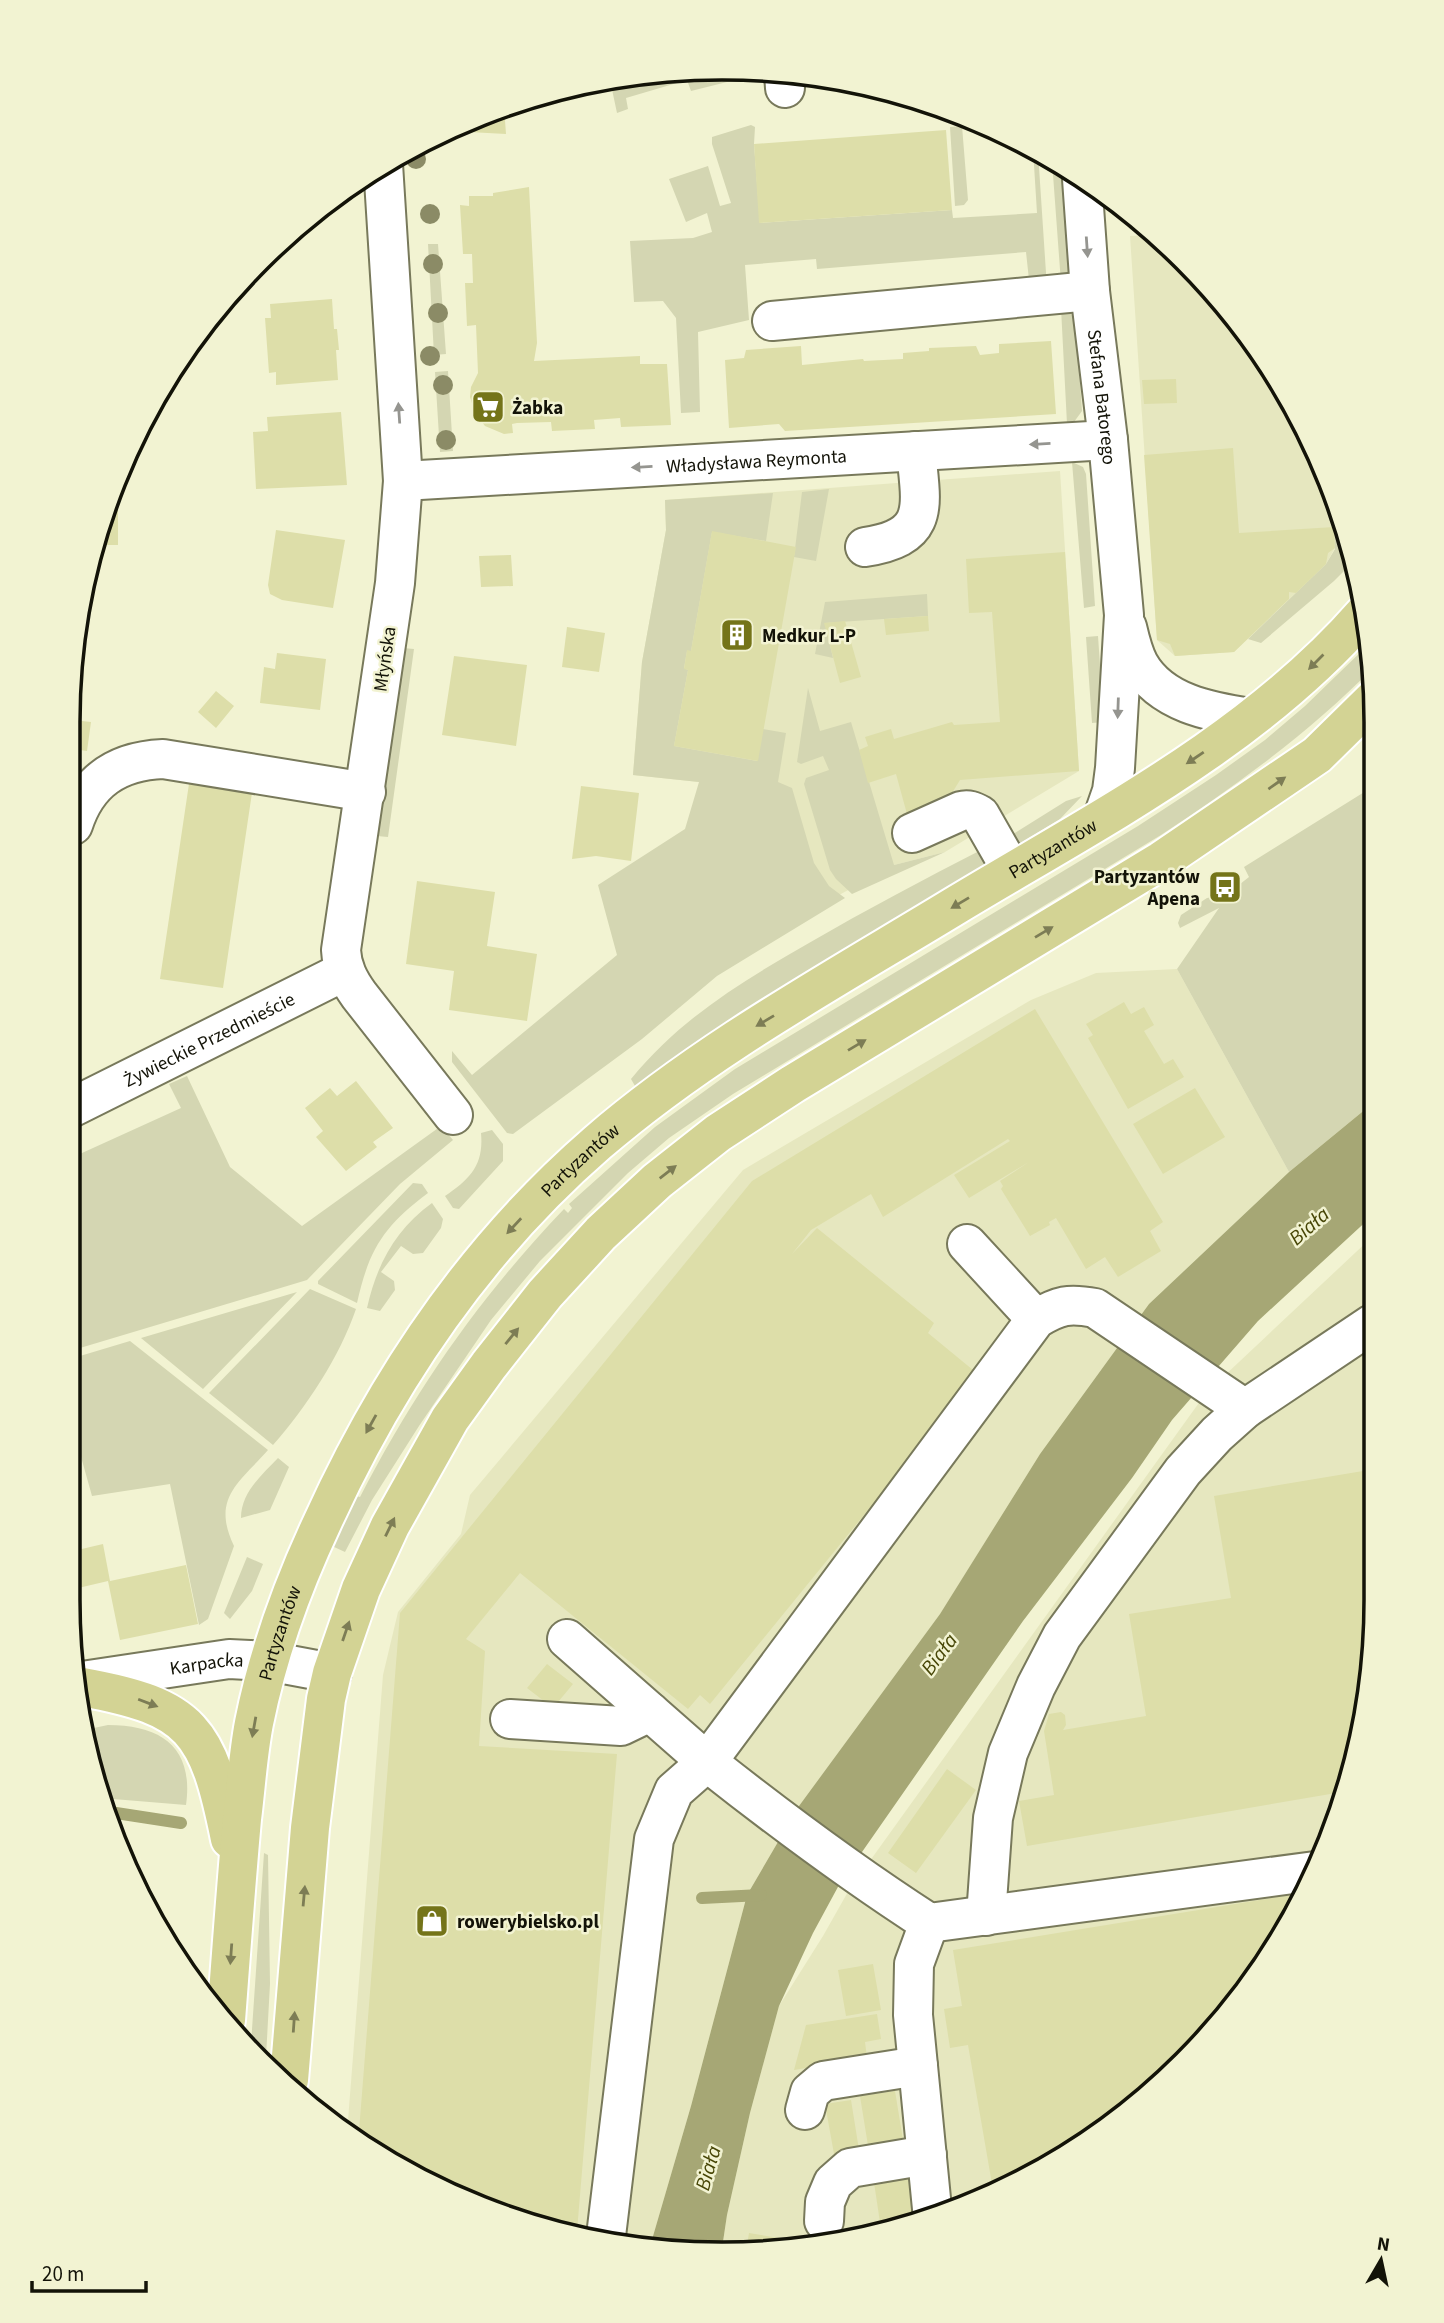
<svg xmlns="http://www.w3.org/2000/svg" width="1444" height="2323" font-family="'Source Sans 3',sans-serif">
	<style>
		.built { fill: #e6e7bf }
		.green { fill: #d4d6b2 }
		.water { fill: #a6a775 }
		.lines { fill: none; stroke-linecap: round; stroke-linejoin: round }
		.stream { stroke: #a6a775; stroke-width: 12 }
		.building { fill: #dddea9 }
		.minor-casing { stroke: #78795b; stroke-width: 42 }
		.major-casing { stroke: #fff; stroke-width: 42 }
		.minor { stroke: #fff; stroke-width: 38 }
		.major { stroke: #d3d394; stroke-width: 38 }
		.tree { fill: #8b8b66 }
		.oneway { fill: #959590 }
		.oneway2 { fill: #7d7d55 }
		.labels { text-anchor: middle; stroke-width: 5; stroke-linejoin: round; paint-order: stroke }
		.street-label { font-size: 19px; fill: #131308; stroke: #f2f3d2 }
		.poi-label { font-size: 19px; font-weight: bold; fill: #131308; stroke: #f2f3d2; text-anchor: start }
		.water-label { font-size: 21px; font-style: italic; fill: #474606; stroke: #f2f3d2 }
		.rim { fill: none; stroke: #131308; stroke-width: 3.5 }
	</style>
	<rect width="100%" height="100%" fill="#f2f3d2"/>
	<path class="built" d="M1153 235 1214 291 1288 395 1333 503 1335 548 1326 564 1234 652 1175 656 1157 640 1130 236Z
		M1060 471 1079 771 945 852 894 865 797 918 699 782 633 775 642 662 666 530 665 500Z
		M1177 969 1289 1172 1149 1304 1040 1454 940 1614 799 1806 747 1895 691 2106 651 2243 512 2220 358 2144 347 2133 383 1675 398 1612 461 1534 470 1495 743 1170 1031 1000 1096 973Z
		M1372 1237 1370 1686 1326 1851 1241 1999 1086 2144 932 2220 721 2255 727 2215 750 2113 779 2006 823 1936 849 1890 1206 1393Z"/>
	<path class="green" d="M761 70 755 75 691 91 687 80 626 98 628 109 617 113 610 80 636 74Z
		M751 125 755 127 754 144 760 223 952 210 953 218 1037 213 1033 149 1038 152 1047 288 1030 289 1026 252 817 269 816 259 745 265 749 320 698 332 700 412 681 413 676 318 663 301 634 302 630 241 693 238 712 232 707 213 686 222 669 179 708 166 720 206 731 203 712 144V137Z
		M962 126 968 200 964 205 955 206 950 127Z
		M1052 161 1064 169 1072 269 1070 276 1061 283Z
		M428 244H438L446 354 434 355Z
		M1061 308 1071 313 1076 323 1082 411 1074 422 1067 424Z
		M448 371 453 451 440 452 435 372Z
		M1072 462 1083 467 1086 474 1095 606 1084 608Z
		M829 489 816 561 794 557 802 492Z
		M773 493 766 541 712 532 691 651H687L684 668 688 670 674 746 757 761 763 729 786 733 778 782 792 788 814 863 829 886 845 898 717 976 642 1039 513 1134 507 1133 452 1062V1051L472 1075 617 955 598 885 685 829 699 782 633 775 642 662 666 530 665 500Z
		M1333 503 1355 560 1334 581 1261 643 1248 639 1326 564 1335 549Z
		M927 594 928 616 825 623 833 658 815 654 825 602Z
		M1098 636 1104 722 1092 723 1086 637Z
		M1369 644 1373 668C1310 732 1236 786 1161 835L733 1094 669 1138 628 1173 540 1261 491 1320 419 1426 372 1500 345 1552 332 1546 356 1496 360 1497C416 1389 479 1298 564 1209L568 1213 572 1208 569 1204 655 1127 735 1069 1138 826 1216 775 1265 740 1305 706Z
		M403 648 414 649 388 837 377 836Z
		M808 688 820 731 851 722 894 865 945 852 852 894 836 879 830 870 804 784 806 778 829 770 823 756 801 764 797 762Z
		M1374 786 1373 1103 1289 1172 1177 969 1219 908 1180 928 1178 923 1181 915 1207 898 1213 897 1216 901C1227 897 1238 885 1249 877L1244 867Z
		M1082 796 1060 819 1016 846 1007 838 1066 801Z
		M983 849 986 864C868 936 746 1003 635 1086L631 1079C681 1018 741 982 809 943 866 910 924 879 983 849Z
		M187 1076 230 1167 302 1226 441 1126 453 1140 400 1184 307 1280 70 1351 71 1158 181 1108 169 1084Z
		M492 1130 503 1144V1161L459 1209 453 1208 445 1196C470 1179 484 1165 481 1133Z
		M413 1183 422 1184 428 1193C384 1226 369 1249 357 1303L318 1284V1281Z
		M432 1203 443 1219 441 1228 423 1253 413 1254 401 1246 381 1272 394 1281 395 1290 380 1311 367 1308C377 1264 395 1230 432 1203Z
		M310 1289 356 1309C340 1356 306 1408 273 1445L209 1393Z
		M297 1292 203 1389 141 1338Z
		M130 1341 268 1450C239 1483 211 1498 234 1546L208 1619 199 1625 170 1484 92 1496 69 1414 70 1359Z
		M278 1458 289 1467 270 1510 241 1518C241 1492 262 1475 278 1458Z
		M247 1557 263 1564 252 1591 230 1619 224 1613Z
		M108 1725C162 1725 194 1748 186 1805L101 1798 89 1729Z
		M264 1853 268 1855 270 1984 266 2057 251 2044Z"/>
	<path class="water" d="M1373 1103 1372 1216 1258 1321 1172 1420 1132 1478 1023 1621 839 1885 813 1933 779 2006 750 2113 727 2215 721 2255 651 2243 691 2106 747 1895 799 1806 940 1614 1040 1454 1149 1304 1289 1172Z"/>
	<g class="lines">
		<path class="stream" d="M103 1811 181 1823
			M702 1898 761 1895"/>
	</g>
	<path class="building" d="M504 107 506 134 469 132 468 130 450 132Z
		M946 130 952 210 759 223 754 144Z
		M529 187 537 343 534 361 640 356V364H667L671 425 621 427 620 418 594 420 595 429 552 431 551 422 517 423 512 424 513 433 504 434 485 426 475 413 470 397 471 387 478 373 476 325 467 326 465 283H473L472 254H463L460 205 469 206V196H493V193Z
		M332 299 334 329H337L339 350H336L338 380 276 385V372L269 373 265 318H271L270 304Z
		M1051 341 1056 414 785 431 779 424 729 428 725 360 744 358 746 350 801 346 802 365 863 359 864 361 903 359V353L929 351V348L976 346 980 355 999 353V344Z
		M1176 379 1177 403 1144 404 1142 380Z
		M341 412 347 485 256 489 253 432 268 431 267 417Z
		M1233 448 1239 533 1334 527 1335 548 1328 553 1326 564 1296 593 1289 592V599L1234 652 1175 656 1170 644 1157 640 1144 455Z
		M113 489H118V545H98Z
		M276 530 345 540 333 608 282 600 270 594 268 585Z
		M712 531 796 547 758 761 674 746 688 670 684 669 687 650 691 651Z
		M1065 552 1079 771 960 780 952 793 954 799 907 814 896 774 868 783 859 750 868 746 865 737 891 729 894 739 952 722 954 725 1000 722 992 612 969 613 966 559Z
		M511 555 513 586 481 587 479 556Z
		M928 616 929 631 886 635 884 619Z
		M845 621 861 677 840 683 824 623Z
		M567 627 605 633 599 672 562 667Z
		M277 653 326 659 320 710 260 703 264 667 275 669Z
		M454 656 527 665 516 746 442 735Z
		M216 691 234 706 216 728 198 712Z
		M73 720 91 722 87 751 73 749Z
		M190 777 253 786 223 988 160 979Z
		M581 786 639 793 631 861 596 856 572 859Z
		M417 881 495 892 487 946 537 954 527 1021 449 1010 454 971 406 964Z
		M1124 1002 1131 1014 1144 1007 1154 1025 1144 1031 1164 1064 1173 1059 1184 1077 1128 1109 1088 1038 1093 1035 1086 1024Z
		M1035 1009 1163 1222 1150 1231 1161 1251 1118 1277 1105 1257 1086 1269 1056 1218 1049 1222 1050 1225 1030 1236 1001 1189 1003 1186 1000 1181 1029 1162 969 1198 954 1175 1010 1141 1008 1139 883 1217 871 1194 811 1230 792 1254 817 1228 934 1323 928 1333 973 1370 962 1389 965 1391 710 1704 700 1695 688 1709 520 1573 466 1639 485 1651 479 1746 617 1754 577 2231 512 2220 358 2144 400 1613 752 1181Z
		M356 1081 393 1128 373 1142 377 1147 346 1171 316 1137 323 1131 305 1108 330 1088 337 1096Z
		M1195 1088 1225 1137 1163 1174 1133 1124Z
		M1363 1471 1371 1516 1370 1686 1342 1792 1027 1846 1019 1801 1054 1795 1044 1731 1049 1714 1061 1712 1065 1715 1066 1725 1063 1730 1146 1716 1129 1614 1231 1598 1214 1496Z
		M103 1544 110 1581 186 1565 198 1624 120 1640 108 1581 74 1589 68 1563 69 1552Z
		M547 1664 573 1684 553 1708 527 1688Z
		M947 1769 976 1790 916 1873 888 1853Z
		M1302 1893 1241 1999 1086 2144 993 2190 968 2045 950 2048 944 2009 962 2006 953 1950Z
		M873 1964 881 2010 846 2016 838 1970Z
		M877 2014 881 2039 865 2042 867 2058 794 2070 806 2025Z
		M895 2091 904 2146 869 2152 860 2096Z
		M851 2100 859 2150 834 2154 825 2104Z
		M908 2170 916 2223 881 2229 873 2176Z
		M749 2233 785 2239 784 2244 746 2251Z"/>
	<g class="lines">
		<defs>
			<g id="minor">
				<path d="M784 73 785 88"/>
				<path d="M383 164 403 481 395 583 341 950C342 968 349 981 359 995L453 1115"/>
				<path id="s1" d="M1082 179 1090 291 1108 440 1124 615 1115 768 1112 791 1103 817"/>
				<path d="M772 321 1090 291"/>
				<path id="s2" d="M403 481 1108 440"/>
				<path d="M865 547C932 537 921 505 916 451"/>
				<path d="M1127 627C1130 640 1133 653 1139 664 1161 703 1210 712 1251 718"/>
				<path d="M73 825C87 781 117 761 163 759L366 792"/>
				<path d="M912 833 961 811C968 809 973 811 980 815L1012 871"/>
				<path id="s3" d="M71 1108 345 971"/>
				<path d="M967 1244 1036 1319"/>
				<path d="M567 1639 707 1762 1036 1319C1059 1305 1069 1303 1095 1308L1245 1409 1372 1324"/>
				<path id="s4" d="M82 1681 229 1659 268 1661 332 1673"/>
				<path d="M510 1719 621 1726 650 1712"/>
				<path d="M986 1916 993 1818 1008 1753 1036 1686 1062 1636 1183 1471 1217 1434 1245 1409"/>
				<path d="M929 1923 914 1964 913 2015 933 2219"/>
				<path d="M805 2110 810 2092 823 2081 918 2066"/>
				<path d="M824 2221 825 2202 833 2183 850 2168 927 2155"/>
				<path d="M606 2236 654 1839 674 1791 707 1762C779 1819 853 1874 929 1923L1315 1871"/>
			</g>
			<g id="major">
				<path d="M82 1687C193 1707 208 1730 230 1839"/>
				<path id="s5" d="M226 2020C231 1953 236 1886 242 1819 246 1787 248 1754 254 1723 268 1653 292 1587 322 1523 387 1380 477 1247 597 1143 706 1049 835 979 958 904 1099 819 1254 740 1364 614"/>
				<path d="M289 2080 310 1828 326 1699 332 1673 361 1589 390 1526 450 1419 489 1365 545 1294 601 1233 657 1181 718 1133 793 1084 1161 861 1317 755 1374 699"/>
			</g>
		</defs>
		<use href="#minor" class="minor-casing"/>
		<use href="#major" class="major-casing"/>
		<use href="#minor" class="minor"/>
		<use href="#major" class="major"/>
	</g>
	<g class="tree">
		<circle cx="416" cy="159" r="10"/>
		<circle cx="430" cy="214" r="10"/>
		<circle cx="433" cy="264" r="10"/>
		<circle cx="438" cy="313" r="10"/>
		<circle cx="430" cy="356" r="10"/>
		<circle cx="443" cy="385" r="10"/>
		<circle cx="446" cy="440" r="10"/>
	</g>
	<defs><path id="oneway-solid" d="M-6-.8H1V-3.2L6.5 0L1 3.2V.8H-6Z" transform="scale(1.75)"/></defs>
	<g class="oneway">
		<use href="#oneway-solid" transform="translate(1087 247) rotate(86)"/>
		<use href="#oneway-solid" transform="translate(399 413) rotate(-94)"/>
		<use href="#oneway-solid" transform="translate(1040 444) rotate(177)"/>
		<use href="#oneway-solid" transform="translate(642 467) rotate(177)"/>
		<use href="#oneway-solid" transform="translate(1118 708) rotate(92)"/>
	</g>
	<g class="oneway2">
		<use href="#oneway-solid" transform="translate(1316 662) rotate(135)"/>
		<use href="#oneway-solid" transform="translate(1195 758) rotate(146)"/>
		<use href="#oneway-solid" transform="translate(1277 783) rotate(-35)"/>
		<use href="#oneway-solid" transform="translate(960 903) rotate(149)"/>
		<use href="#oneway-solid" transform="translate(1044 932) rotate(-31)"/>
		<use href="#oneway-solid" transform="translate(765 1021) rotate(149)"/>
		<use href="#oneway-solid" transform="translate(857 1045) rotate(-31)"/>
		<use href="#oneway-solid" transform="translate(668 1172) rotate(-38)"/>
		<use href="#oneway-solid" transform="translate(514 1226) rotate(133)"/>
		<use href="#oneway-solid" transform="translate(512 1336) rotate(-51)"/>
		<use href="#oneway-solid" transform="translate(371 1424) rotate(119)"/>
		<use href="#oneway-solid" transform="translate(390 1527) rotate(-64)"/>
		<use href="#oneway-solid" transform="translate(346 1631) rotate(-71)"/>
		<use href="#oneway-solid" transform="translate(148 1703) rotate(21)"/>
		<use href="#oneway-solid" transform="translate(254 1727) rotate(100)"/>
		<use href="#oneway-solid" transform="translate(304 1896) rotate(-85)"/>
		<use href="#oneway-solid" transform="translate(231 1954) rotate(94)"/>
		<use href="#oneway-solid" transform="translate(294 2022) rotate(-86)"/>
	</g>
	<defs>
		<symbol id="supermarket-square" viewBox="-11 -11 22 22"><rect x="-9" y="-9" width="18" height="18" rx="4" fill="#747419" stroke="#f2f3d2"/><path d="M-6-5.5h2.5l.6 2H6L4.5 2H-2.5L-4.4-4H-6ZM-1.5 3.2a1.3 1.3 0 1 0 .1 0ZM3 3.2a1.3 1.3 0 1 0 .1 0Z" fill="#fff"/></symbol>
		<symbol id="building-square" viewBox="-11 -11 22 22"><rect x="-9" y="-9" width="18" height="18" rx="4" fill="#747419" stroke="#f2f3d2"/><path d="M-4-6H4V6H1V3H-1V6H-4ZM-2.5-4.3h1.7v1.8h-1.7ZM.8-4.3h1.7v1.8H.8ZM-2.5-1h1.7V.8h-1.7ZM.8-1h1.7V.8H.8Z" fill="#fff"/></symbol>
		<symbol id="bus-square" viewBox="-11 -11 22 22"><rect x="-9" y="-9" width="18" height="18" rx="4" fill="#747419" stroke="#f2f3d2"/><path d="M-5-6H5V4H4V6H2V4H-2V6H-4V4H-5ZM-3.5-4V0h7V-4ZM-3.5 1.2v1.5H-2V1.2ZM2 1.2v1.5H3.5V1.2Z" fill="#fff"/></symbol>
		<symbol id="shop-square" viewBox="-11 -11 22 22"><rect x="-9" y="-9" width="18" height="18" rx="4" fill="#747419" stroke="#f2f3d2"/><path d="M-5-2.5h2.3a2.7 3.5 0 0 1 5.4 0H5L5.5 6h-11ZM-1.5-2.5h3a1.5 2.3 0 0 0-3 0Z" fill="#fff"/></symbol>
	</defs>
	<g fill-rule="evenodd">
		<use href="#supermarket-square" x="469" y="388" width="38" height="38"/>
		<use href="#building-square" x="718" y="616" width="38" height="38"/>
		<use href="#bus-square" x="1206" y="868" width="38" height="38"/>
		<use href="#shop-square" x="413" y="1902" width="38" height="38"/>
	</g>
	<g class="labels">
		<g class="street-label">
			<text dy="7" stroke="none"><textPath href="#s1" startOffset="219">Stefana Batorego</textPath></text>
			<text dy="7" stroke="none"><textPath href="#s2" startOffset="354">Władysława Reymonta</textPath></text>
			<text transform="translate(384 659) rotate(-82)" y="7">Młyńska</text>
			<text dy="7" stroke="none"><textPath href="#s5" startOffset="1526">Partyzantów</textPath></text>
			<text dy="7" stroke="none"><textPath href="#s3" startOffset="154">Żywieckie Przedmieście</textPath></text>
			<text dy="7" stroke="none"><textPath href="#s5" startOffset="959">Partyzantów</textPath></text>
			<text dy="7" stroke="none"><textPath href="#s5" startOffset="392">Partyzantów</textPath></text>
			<text dy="7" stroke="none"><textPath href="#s4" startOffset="126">Karpacka</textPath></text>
		</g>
		<g class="poi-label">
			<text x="512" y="414">Żabka</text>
			<text x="762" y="642">Medkur L-P</text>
			<text x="1200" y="883" text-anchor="end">Partyzantów<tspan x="1200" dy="22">Apena</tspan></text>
			<text x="457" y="1928">rowerybielsko.pl</text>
		</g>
		<g class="water-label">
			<text transform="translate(1309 1226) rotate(-41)" y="7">Biała</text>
			<text transform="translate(939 1654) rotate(-53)" y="7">Biała</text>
			<text transform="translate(708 2168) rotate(-74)" y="7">Biała</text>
		</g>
	</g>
	<path d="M0 0H1444V2323H0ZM722 80H722A642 642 0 0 1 1364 722V1600A642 642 0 0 1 722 2242H722A642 642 0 0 1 80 1600V722A642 642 0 0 1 722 80Z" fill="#f2f3d2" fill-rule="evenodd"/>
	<path class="rim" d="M722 80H722A642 642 0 0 1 1364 722V1600A642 642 0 0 1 722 2242H722A642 642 0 0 1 80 1600V722A642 642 0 0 1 722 80Z"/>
	<g transform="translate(1381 2260) rotate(9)" stroke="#f2f3d2" stroke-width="5" paint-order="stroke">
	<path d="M0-5L12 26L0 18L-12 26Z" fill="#131308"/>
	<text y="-10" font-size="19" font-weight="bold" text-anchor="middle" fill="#131308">N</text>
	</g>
	<path d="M32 2281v10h114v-10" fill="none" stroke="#131308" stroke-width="3.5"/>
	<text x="42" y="2281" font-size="21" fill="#131308" stroke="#f2f3d2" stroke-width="5" paint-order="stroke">20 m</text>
</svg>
